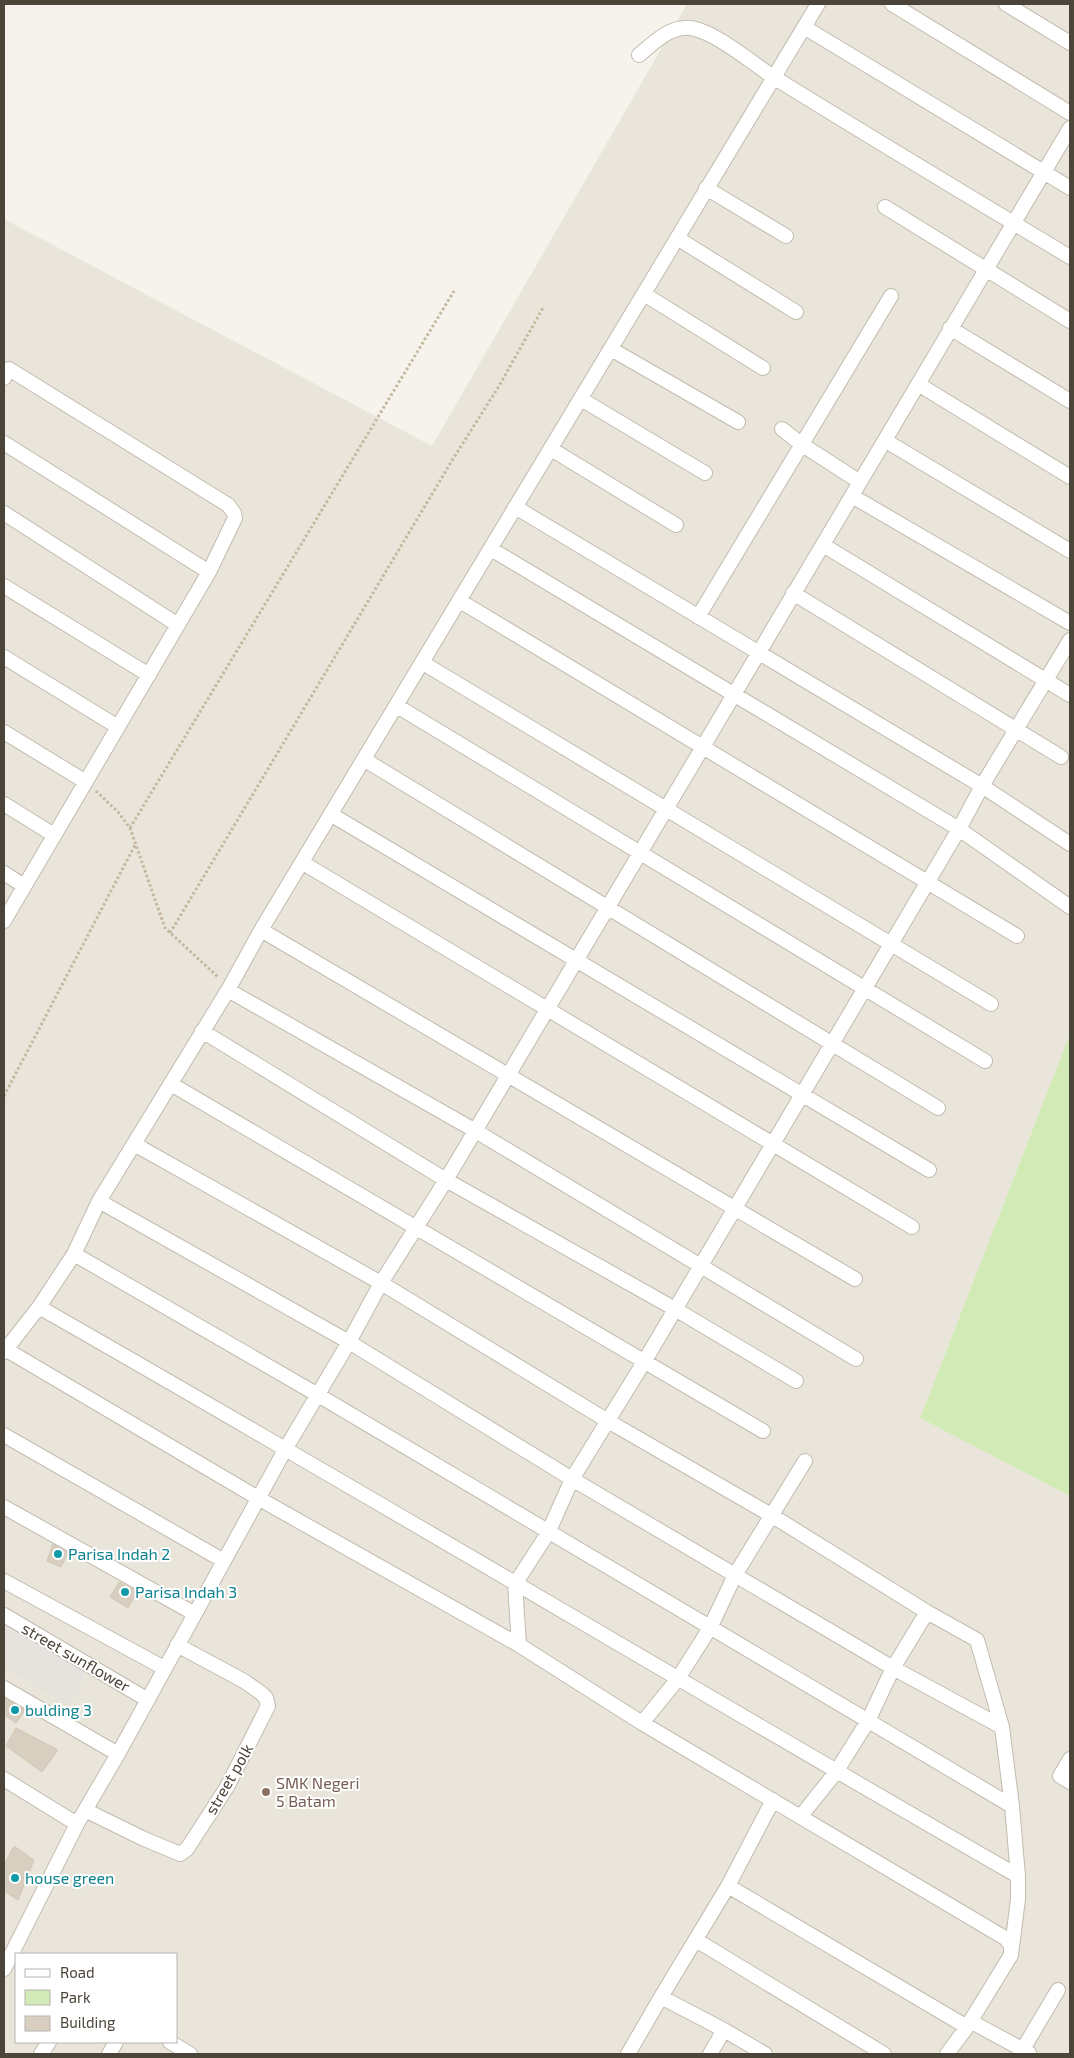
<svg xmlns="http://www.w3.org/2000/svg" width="1074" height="2058" font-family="'Exo 2',sans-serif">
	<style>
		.residential { fill: #eae5da; fill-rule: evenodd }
		.industrial { fill: #e6e2dd }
		.green { fill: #d2eab5 }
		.building { fill: #d8cfc1; stroke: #d3c7b4 }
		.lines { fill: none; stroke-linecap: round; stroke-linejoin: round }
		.street-casing { stroke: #c2bbae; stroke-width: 16 }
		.path { stroke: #c4b79f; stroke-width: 3; stroke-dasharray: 2.5 2.5; stroke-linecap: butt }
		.street { stroke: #fff; stroke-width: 14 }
		.culture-dot { fill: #0f9aa8; stroke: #fff; stroke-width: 2 }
		.education-dot { fill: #8d6e63; stroke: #fff; stroke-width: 2 }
		.labels { text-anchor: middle; stroke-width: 4; stroke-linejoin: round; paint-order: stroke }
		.culture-label { font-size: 16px; fill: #0d838f; stroke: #fff; text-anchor: start }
		.street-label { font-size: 16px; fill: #4b4439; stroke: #fff }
		.education-label { font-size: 16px; fill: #785e54; stroke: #fff; text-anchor: start }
	</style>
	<rect width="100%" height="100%" fill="#f6f3ec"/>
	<path class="residential" d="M687 4H1070V1034L920 1418 1070 1496V2054H4V219L432 446ZM16 1954H176V2042H16Z"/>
	<path class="industrial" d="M4 1618 86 1662 79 1693 68 1706 4 1665Z"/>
	<path class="green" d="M1070 1034V1496L920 1418Z"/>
	<path class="building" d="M53 1544 68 1553 61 1567 47 1561Z
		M119 1582 137 1592 128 1608 110 1597Z
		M4 1698 25 1710 16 1723 4 1715Z
		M16 1728 58 1750 42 1772 6 1746Z
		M14 1846 34 1860 18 1900 4 1891V1865Z"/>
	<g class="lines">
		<defs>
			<path id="street" d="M892 4 1070 113
				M1006 4 1070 43
				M804 27 1070 188
				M639 55C655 42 669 26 691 28 716 32 753 64 775 78 873 139 972 198 1070 257
				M706 188 786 236
				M885 207 1070 321
				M677 238 796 312
				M644 294 763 368
				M950 328 1070 401
				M611 349 738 422
				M4 378 9 369 228 505 234 513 235 518 209 572 4 921
				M918 384 1070 477
				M581 399 705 473
				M782 429 801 444 860 482
				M886 441 1070 551
				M4 443 209 572
				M551 449 676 525
				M852 496 1070 623
				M515 507 982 786 1070 844
				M4 513 178 625
				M823 545 1070 695
				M491 549 959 829 1070 907
				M4 586 149 675
				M793 593 1061 757
				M460 601 1017 936
				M698 617 891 296
				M4 657 118 727
				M423 663 991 1004
				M397 706 985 1061
				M4 732 86 782
				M365 760 938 1108
				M4 804 54 835
				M332 815 929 1170
				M303 863 912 1227
				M4 873 24 886
				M261 930 855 1279
				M228 990 474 1130 856 1359
				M202 1031 446 1180 675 1309 796 1381
				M171 1084 763 1431
				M134 1144 381 1283 608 1421 771 1515 927 1612 977 1640 1002 1727 1012 1806 1018 1876V1899L1011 1955 967 2027 947 2054
				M99 1201 349 1342 572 1479 893 1668 1002 1727
				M74 1254 318 1395 1012 1806
				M39 1307C367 1494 691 1688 1018 1876
				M5 1349 258 1498 519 1645 642 1723 1005 1938 1011 1945V1952
				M4 1352 39 1307 74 1254 99 1201 228 990 261 930 818 4
				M4 1435 224 1561
				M4 1507 195 1614
				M4 1581 164 1668
				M4 1615 148 1700
				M519 1645 515 1584 548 1533 572 1479 644 1362 959 829 982 786 1070 640
				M4 1688 118 1754
				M642 1723 677 1680 710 1628 735 1575 805 1461
				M1070 1759 1060 1776 1070 1782
				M4 1779 77 1824
				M85 1810 142 1838 180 1854 187 1849 227 1787 268 1706 266 1698 261 1693 244 1681 177 1645
				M801 1816 836 1772 868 1721 893 1668 927 1612
				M728 1886 967 2027
				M696 1940 884 2054
				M4 1969 77 1824 118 1754 286 1448 349 1342 381 1283 446 1180 1070 128
				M661 1997 724 2030 765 2054
				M970 2021 1029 2053
				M170 2042 190 2054
				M41 2054 49 2042
				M109 2054 116 2042
				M628 2054 661 1997 728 1886 773 1800
				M710 2054 724 2030
				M1020 2054 1058 1990"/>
		</defs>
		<use href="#street" class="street-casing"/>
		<path class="path" d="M96 791 118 812 130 828 165 928 218 977
			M130 828 454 291
			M170 933 453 459 499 386 544 306
			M4 1096 135 845"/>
		<use href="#street" class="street"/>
	</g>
	<g class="culture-dot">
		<circle cx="58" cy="1554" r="5"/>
		<circle cx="125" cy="1592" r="5"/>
		<circle cx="15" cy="1710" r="5"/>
		<circle cx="15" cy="1878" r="5"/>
	</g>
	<circle class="education-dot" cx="266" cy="1792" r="5"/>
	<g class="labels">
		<g class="culture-label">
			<text x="68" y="1560">Parisa Indah 2</text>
			<text x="135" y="1598">Parisa Indah 3</text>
			<text x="25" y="1716">bulding 3</text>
			<text x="25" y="1884">house green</text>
		</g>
		<g class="street-label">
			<text transform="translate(76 1657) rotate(30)" y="6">street sunflower</text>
			<text transform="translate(229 1779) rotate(-60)" y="6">street polk</text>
		</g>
		<g class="education-label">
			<text x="276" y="1789">SMK Negeri<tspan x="276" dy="18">5 Batam</tspan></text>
		</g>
	</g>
	<rect width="1074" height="2058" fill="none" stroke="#4b4439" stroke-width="10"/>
	<rect x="15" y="1953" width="162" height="90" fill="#ffffff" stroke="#b7b4b0"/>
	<rect x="25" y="1969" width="25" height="8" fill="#ffffff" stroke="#b7b4b0"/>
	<text x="60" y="1978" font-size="15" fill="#4b4439">Road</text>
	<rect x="25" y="1990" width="25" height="15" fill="#d2eab5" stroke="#b7b4b0"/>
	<text x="60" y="2003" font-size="15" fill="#4b4439">Park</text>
	<rect x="25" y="2016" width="25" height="15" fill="#d8cfc1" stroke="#b7b4b0"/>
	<text x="60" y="2028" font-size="15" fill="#4b4439">Building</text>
</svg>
